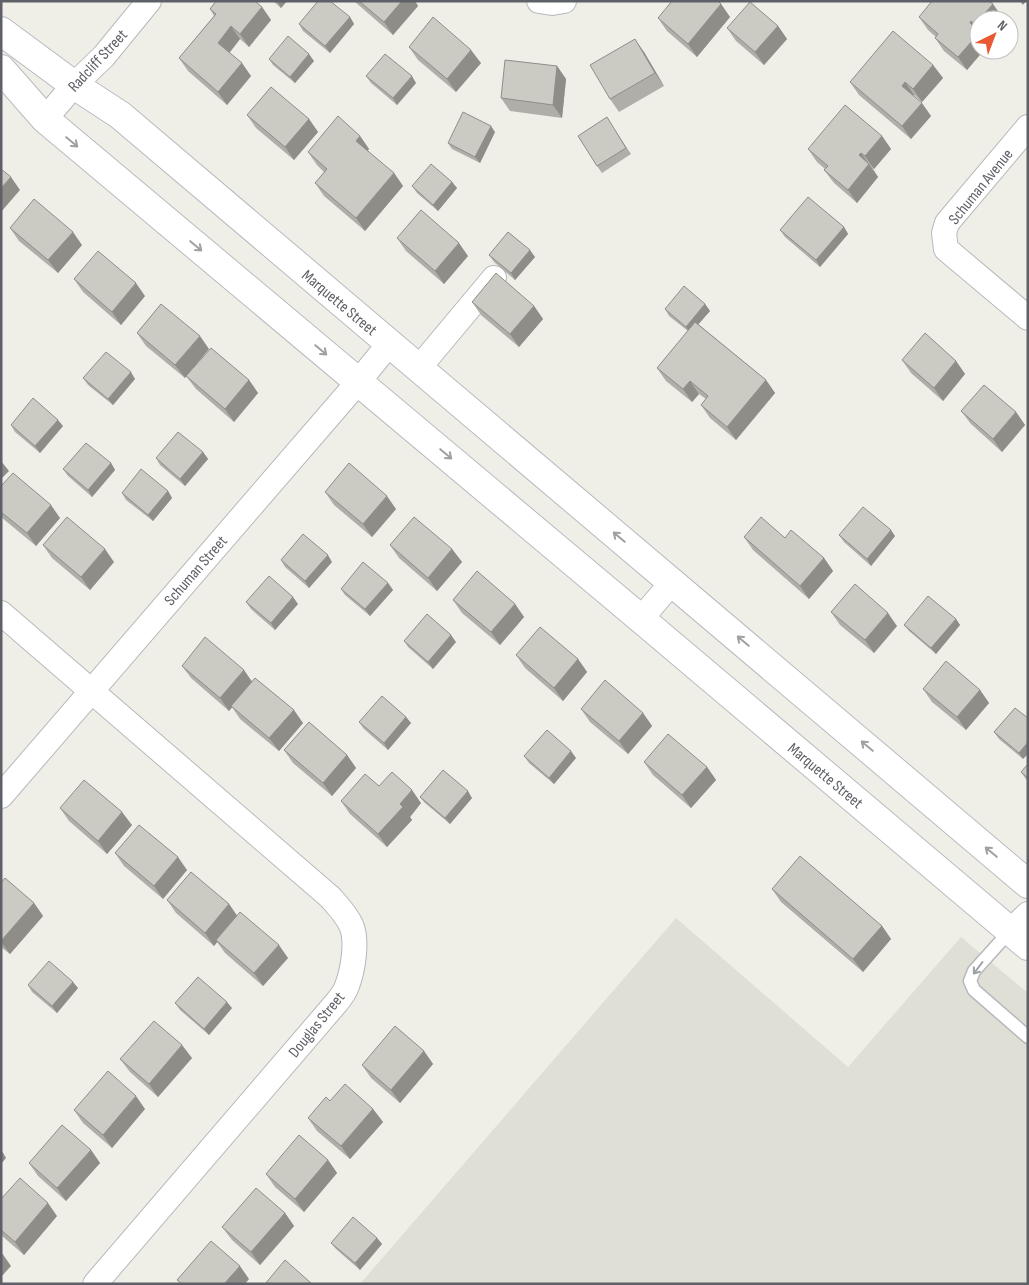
<svg xmlns="http://www.w3.org/2000/svg" width="1029" height="1285" font-family="'Sofia Sans Condensed',sans-serif">
	<style>
		.education { fill: #e0dfd5 }
		.lines { fill: none; stroke-linecap: round; stroke-linejoin: round }
		.lane-casing { stroke: #b7b8bd; stroke-width: 15 }
		.street-casing { stroke: #b7b8bd; stroke-width: 26 }
		.secondary-casing { stroke: #b8bac0; stroke-width: 30 }
		.lane { stroke: #fff; stroke-width: 12 }
		.street { stroke: #fff; stroke-width: 24 }
		.secondary { stroke: #fff; stroke-width: 28 }
		.wall { fill: #afaea8 }
		.shaded-wall { fill: #8e8d88 }
		.building { fill: #cbcac3; stroke: #8e8d88 }
		.oneway { stroke: #9ea0a4 }
		.labels { text-anchor: middle; stroke-width: 4; stroke-linejoin: round; paint-order: stroke }
		.street-label { font-size: 16px; fill: #5e6167; stroke: #fff }
	</style>
	<rect width="100%" height="100%" fill="#f0efe7"/>
	<path class="education" d="M676 918 848 1067 961 937 1028 993V1284H360Z"/>
	<g class="lines">
		<defs>
			<path id="lane" d="M1010 931 974 971 970 981 974 990 1028 1037"/>
			<path id="street" d="M539 1 552 3 564 1
				M45 119 74 85 104 56 149 1
				M1028 127 947 223 944 233 946 249 1028 318
				M418 369 494 278
				M1 613 330 897C338 906 346 914 351 925 358 940 353 970 347 986 345 992 341 997 337 1002L95 1284
				M641 619 673 581
				M1 796 359 381 389 344
				M1010 931 1028 914"/>
			<path id="secondary" d="M1 31 74 85 120 115C422 372 726 626 1028 884
				M1 69 45 119 641 619 1028 946"/>
		</defs>
		<use href="#lane" class="lane-casing"/>
		<use href="#street" class="street-casing"/>
		<use href="#secondary" class="secondary-casing"/>
		<use href="#lane" class="lane"/>
		<use href="#street" class="street"/>
		<use href="#secondary" class="secondary"/>
	</g>
	<path class="wall" d="M273 1H287L281 8Z
		M354 1H415L418 6 393 35Z
		M721 4 730 17 697 57 667 31 658 18Z
		M262 7 271 20 249 47 240 39 229 53 251 76 227 105 188 71 179 58 214 16 210 9Z
		M350 17 354 24 330 53 303 31 299 24Z
		M919 17H1002L999 20H979V50H984L967 70 944 51 935 38 936 37 928 30Z
		M778 26 787 39 764 65 736 41 727 28Z
		M409 47 481 63 456 92 418 60Z
		M644 52 664 86 619 112 610 99Z
		M269 59 314 61 295 83 273 65Z
		M933 65 943 78 922 102 914 95 913 96 931 116 911 139 859 95 850 82Z
		M557 66 566 79 562 118 510 111 501 98Z
		M366 76 416 83 397 105 371 83Z
		M247 115 309 119 318 132 294 160 256 128Z
		M611 124 631 154 602 173 597 166Z
		M495 132 480 163 452 149 448 143Z
		M360 136 369 149 367 151 394 173 403 186 365 231 324 196 315 183 324 172 317 165 308 152Z
		M882 136 891 149 874 169 872 167 878 177 857 203 834 183 824 170 825 169 817 162 808 149Z
		M452 182 457 188 438 211 417 193 412 186Z
		M844 227 848 234 820 267 785 237 780 230Z
		M10 228 82 245 58 273 19 241Z
		M397 238 468 256 444 284 406 251Z
		M489 255 535 257 515 280 494 262Z
		M74 279 145 296 121 325 83 292Z
		M472 302 534 306 543 319 519 347 481 315Z
		M161 304 185 378 146 346 137 333Z
		M705 304 710 311 698 324 766 380 775 393 736 440 710 418 701 405 706 399 699 394 692 402 666 381 657 368 688 331 669 316 665 309Z
		M902 360 956 361 965 374 943 401 911 373Z
		M186 376 249 380 258 393 234 422 196 389Z
		M83 378 135 379 113 405 88 385Z
		M961 411 1016 412 1025 425 1002 452 971 424Z
		M11 425 63 426 40 453 15 432Z
		M203 452 208 459 185 486 160 465 156 458Z
		M111 463 115 470 92 497 68 476 63 469Z
		M1 486 60 518 36 546 1 517Z
		M168 491 172 498 153 521 126 500 122 493Z
		M325 492 396 509 372 537 334 505Z
		M839 535 895 536 871 566 844 542Z
		M744 537 824 558 833 571 809 599 753 550Z
		M43 545 114 562 90 590 52 558Z
		M390 545 452 549 462 562 437 591 399 558Z
		M281 560 332 562 309 588 285 567Z
		M388 583 393 590 370 616 345 595 341 589Z
		M453 600 515 604 524 617 500 645 462 613Z
		M246 602 298 604 275 630 251 609Z
		M831 612 897 626 874 653 840 625Z
		M956 619 960 625 936 654 909 631 904 625Z
		M404 641 456 642 433 669 408 647Z
		M516 655 578 659 587 672 563 701 525 668Z
		M182 666 252 682 303 723 279 751 240 719 232 707 229 711 191 678Z
		M923 689 980 690 989 703 966 730 932 702Z
		M1015 708 1023 759 999 739 994 732Z
		M581 709 643 713 652 726 628 754 590 722Z
		M406 717 411 723 388 750 364 729 359 722Z
		M284 750 347 755 356 768 332 796 293 763Z
		M524 756 576 758 554 784 529 763Z
		M644 762 707 767 716 780 691 808 653 775Z
		M1028 764V782L1021 772Z
		M379 786 421 803 410 817 412 820 387 847 350 814 341 801Z
		M420 797 472 798 450 824 425 803Z
		M60 808 132 825 107 854 69 821Z
		M115 853 187 870 163 899 124 866Z
		M1 883 34 903 43 916 10 954 1 947Z
		M772 889 882 926 891 939 863 972 781 902Z
		M167 900 229 904 237 916 288 958 263 986 225 953 217 942 214 946 176 913Z
		M28 985 78 988 57 1013 32 992Z
		M175 1003 232 1008 209 1035 180 1010Z
		M424 1051 433 1064 400 1103 371 1078 362 1065Z
		M192 1058 158 1097 130 1072 120 1059Z
		M330 1101 373 1109 383 1122 350 1159 317 1131 308 1118Z
		M145 1109 112 1148 83 1123 74 1110Z
		M91 1150 100 1163 66 1201 38 1176 29 1163Z
		M328 1160 337 1173 304 1212 275 1187 266 1174Z
		M1 1199 57 1216 24 1255 1 1235Z
		M285 1213 294 1226 260 1265 232 1240 222 1227Z
		M377 1238 382 1244 360 1270 336 1249 331 1243Z"/>
	<path class="shaded-wall" d="M277 1H287L281 8Z
		M402 1H415L418 6 393 35 384 22Z
		M1020 1H1026L1023 5Z
		M721 4 730 17 697 57 688 44Z
		M993 4 1002 17 999 20H979Z
		M262 7 271 20 249 47 240 34Z
		M350 17 354 24 330 53 325 46Z
		M979 20V30L975 24Z
		M971 21 979 32V50H984L967 70 958 57 970 23Z
		M231 26 240 39 227 56 218 43Z
		M778 26 787 39 764 65 755 52Z
		M635 39 644 52 664 86 655 73Z
		M471 50 481 63 456 92 447 79Z
		M309 54 314 61 295 83 290 77Z
		M242 63 251 76 227 105 218 92Z
		M933 65 943 78 922 102 913 89Z
		M557 66 566 79 562 118 553 105Z
		M412 76 416 83 397 105 393 98Z
		M905 82 914 95 911 99 902 86Z
		M922 103 931 116 911 139 902 126Z
		M309 119 318 132 294 160 285 147Z
		M491 126 495 132 480 163 475 157Z
		M360 136 369 149 365 154 356 141Z
		M882 136 891 149 874 169 865 156Z
		M861 153 878 177 857 203 848 190 859 155Z
		M394 173 403 186 365 231 356 218Z
		M11 177 20 190 1 212V188Z
		M452 182 457 188 438 211 433 205Z
		M844 227 848 234 820 267 816 260Z
		M73 232 82 245 58 273 48 260Z
		M459 243 468 256 444 284 435 271Z
		M530 250 535 257 515 280 511 273Z
		M136 283 145 296 121 325 112 312Z
		M705 304 710 311 690 334 686 327Z
		M534 306 543 319 519 347 510 334Z
		M200 336 209 349 185 378 175 365Z
		M956 361 965 374 943 401 934 388Z
		M131 372 135 379 113 405 108 399Z
		M249 380 258 393 234 422 225 409Z
		M766 380 775 393 736 440 727 427Z
		M690 381 699 394 692 402 683 389Z
		M1016 412 1025 425 1002 452 993 439Z
		M58 420 63 426 40 453 35 446Z
		M203 452 208 459 185 486 180 479Z
		M1 461 9 471 1 479Z
		M111 463 115 470 92 497 88 490Z
		M168 491 172 498 153 521 148 515Z
		M387 496 396 509 372 537 363 524Z
		M51 505 60 518 36 546 27 533Z
		M891 530 895 536 871 566 867 559Z
		M105 549 114 562 90 590 81 577Z
		M452 549 462 562 437 591 428 578Z
		M328 555 332 562 309 588 305 581Z
		M824 558 833 571 809 599 800 586Z
		M388 583 393 590 370 616 365 609Z
		M293 597 298 604 275 630 271 623Z
		M515 604 524 617 500 645 491 632Z
		M888 613 897 626 874 653 865 640Z
		M956 619 960 625 936 654 931 648Z
		M451 635 456 642 433 669 428 662Z
		M578 659 587 672 563 701 554 688Z
		M244 670 253 683 229 711 220 698Z
		M980 690 989 703 966 730 957 717Z
		M294 710 303 723 279 751 269 738Z
		M643 713 652 726 628 754 619 741Z
		M406 717 411 723 388 750 384 743Z
		M1028 742V754L1023 759 1019 753Z
		M571 751 576 758 554 784 549 778Z
		M347 755 356 768 332 796 323 783Z
		M707 767 716 780 691 808 682 795Z
		M412 790 421 803 410 817 412 820 387 847 378 834 400 804Z
		M468 791 472 798 450 824 445 818Z
		M122 812 132 825 107 854 98 841Z
		M178 857 187 870 163 899 154 886Z
		M34 903 43 916 10 954 1 942V941Z
		M229 904 238 917 214 946 205 933Z
		M882 926 891 939 863 972 853 959Z
		M279 945 288 958 263 986 254 973Z
		M73 982 78 988 57 1013 52 1006Z
		M227 1002 232 1008 209 1035 204 1029Z
		M182 1045 192 1058 158 1097 149 1084Z
		M424 1051 433 1064 400 1103 391 1090Z
		M136 1096 145 1109 112 1148 103 1135Z
		M373 1109 383 1122 350 1159 341 1146Z
		M91 1150 100 1163 66 1201 57 1188Z
		M2 1151 6 1158 1 1164V1152Z
		M328 1160 337 1173 304 1212 295 1199Z
		M48 1203 57 1216 24 1255 15 1242Z
		M285 1213 294 1226 260 1265 251 1252Z
		M377 1238 382 1244 360 1270 355 1263Z
		M2 1253 11 1266 1 1277V1254Z
		M240 1266 249 1279 245 1284H224Z"/>
	<path class="building" d="M216 1H255L262 7 240 34 231 26 218 43 242 63 218 92 179 58 216 14 210 9Z
		M318 1H330L350 17 325 46 299 24Z
		M359 1H402L384 22Z
		M672 1H718L721 4 688 44 658 18Z
		M932 1H989L993 4 975 24 971 21 970 23 979 31V33L958 57 935 38 938 34 919 17Z
		M750 2 778 26 755 52 727 28Z
		M433 17 471 50 447 79 409 47Z
		M893 31 933 65 913 89 905 82 902 86 922 103 902 126 850 82Z
		M288 36 309 54 290 77 269 59Z
		M635 39 655 73 610 99 590 65Z
		M385 54 412 76 393 98 366 76Z
		M505 60 557 66 553 105 501 98Z
		M271 87 309 119 285 147 247 115Z
		M845 105 882 136 865 156 861 153 859 155 869 164 848 190 824 170 828 166 808 149Z
		M463 112 491 126 475 157 448 143Z
		M338 116 360 136 356 141 394 173 356 218 315 183 327 169 308 152Z
		M607 117 626 148 597 166 578 136Z
		M431 164 452 182 433 205 412 186Z
		M1 169 11 177 1 188Z
		M808 197 844 227 816 260 780 230Z
		M34 199 73 232 48 260 10 228Z
		M421 210 459 243 435 271 397 238Z
		M508 232 530 250 511 273 489 255Z
		M98 251 136 283 112 312 74 279Z
		M496 273 534 306 510 334 472 302Z
		M684 286 705 304 686 327 665 309Z
		M161 304 200 336 175 365 137 333Z
		M695 322 766 380 727 427 701 405 708 396 690 381 683 389 657 368Z
		M925 333 956 361 934 388 902 360Z
		M211 348 249 380 225 409 186 376Z
		M106 352 131 372 108 399 83 378Z
		M984 385 1016 412 993 439 961 411Z
		M33 398 58 420 35 446 11 425Z
		M178 432 203 452 180 479 156 458Z
		M86 443 111 463 88 490 63 469Z
		M349 463 387 496 363 524 325 492Z
		M141 469 168 491 148 515 122 493Z
		M13 473 51 505 27 533 1 512V486Z
		M863 507 891 530 867 559 839 535Z
		M67 517 105 549 81 577 43 545Z
		M414 517 452 549 428 578 390 545Z
		M761 517 785 538 791 530 824 558 800 586 744 537Z
		M303 534 328 555 305 581 281 560Z
		M363 562 388 583 365 609 341 589Z
		M477 571 515 604 491 632 453 600Z
		M269 576 293 597 271 623 246 602Z
		M855 584 888 613 865 640 831 612Z
		M928 596 956 619 931 648 904 625Z
		M427 614 451 635 428 662 404 641Z
		M540 627 578 659 554 688 516 655Z
		M205 637 244 670 220 698 182 666Z
		M946 661 980 690 957 717 923 689Z
		M255 678 294 710 269 738 231 706Z
		M605 680 643 713 619 741 581 709Z
		M382 696 406 717 384 743 359 722Z
		M1015 708 1028 718V742L1019 753 994 732Z
		M309 722 347 755 323 783 284 750Z
		M547 730 571 751 549 778 524 756Z
		M668 734 707 767 682 795 644 762Z
		M1028 764V778L1021 772Z
		M443 770 468 791 445 818 420 797Z
		M392 772 412 790 400 804 403 807 378 834 341 801 365 774 379 786Z
		M84 780 122 812 98 841 60 808Z
		M139 825 178 857 154 886 115 853Z
		M800 856 882 926 853 959 772 889Z
		M191 872 229 904 205 933 167 900Z
		M5 878 34 903 1 941V883Z
		M240 912 279 945 254 973 216 940Z
		M49 961 73 982 52 1006 28 985Z
		M198 977 227 1002 204 1029 175 1003Z
		M154 1021 182 1045 149 1084 120 1059Z
		M395 1026 424 1051 391 1090 362 1065Z
		M108 1071 136 1096 103 1135 74 1110Z
		M345 1084 373 1109 341 1146 308 1118 326 1097 330 1101Z
		M62 1125 91 1150 57 1188 29 1163Z
		M299 1135 328 1160 295 1199 266 1174Z
		M20 1178 48 1203 15 1242 1 1230V1199Z
		M256 1188 285 1213 251 1252 222 1227Z
		M353 1217 377 1238 355 1263 331 1243Z
		M211 1241 240 1266 224 1284H182L177 1280Z
		M285 1260 311 1283 310 1284H265Z"/>
	<defs><path id="oneway-shaft" d="M-6 0H5M1.5-3L5.5 0L1.5 3" fill="none" stroke-width="1.6" stroke-linecap="round" stroke-linejoin="round" transform="scale(1.25)"/></defs>
	<g class="oneway">
		<use href="#oneway-shaft" transform="translate(72 142) rotate(40)"/>
		<use href="#oneway-shaft" transform="translate(196 246) rotate(40)"/>
		<use href="#oneway-shaft" transform="translate(321 350) rotate(40)"/>
		<use href="#oneway-shaft" transform="translate(446 454) rotate(40)"/>
		<use href="#oneway-shaft" transform="translate(619 537) rotate(-140)"/>
		<use href="#oneway-shaft" transform="translate(743 641) rotate(-140)"/>
		<use href="#oneway-shaft" transform="translate(867 746) rotate(-140)"/>
		<use href="#oneway-shaft" transform="translate(991 852) rotate(-140)"/>
		<use href="#oneway-shaft" transform="translate(978 968) rotate(127)"/>
	</g>
	<g class="labels">
		<g class="street-label">
			<text transform="translate(97 60) rotate(-47)" y="6">Radcliff Street</text>
			<text transform="translate(980 186) rotate(-51)" y="6">Schuman Avenue</text>
			<text transform="translate(340 302) rotate(40)" y="6">Marquette Street</text>
			<text transform="translate(195 570) rotate(-49)" y="6">Schuman Street</text>
			<text transform="translate(826 775) rotate(40)" y="6">Marquette Street</text>
			<text transform="translate(316 1024) rotate(-51)" y="6">Douglas Street</text>
		</g>
	</g>
	<rect width="1029" height="1285" fill="none" stroke="#5e6167" stroke-width="5"/>
	<g transform="translate(994 35) rotate(42)"><circle r="24" fill="#ffffff" stroke="#bfc0c2"/>
	<path d="M0-4L9 19L0 12L-9 19Z" fill="#e95934"/>
	<text y="-8" font-size="14" font-weight="bold" text-anchor="middle" fill="#5e6167">N</text>
	</g>
</svg>
